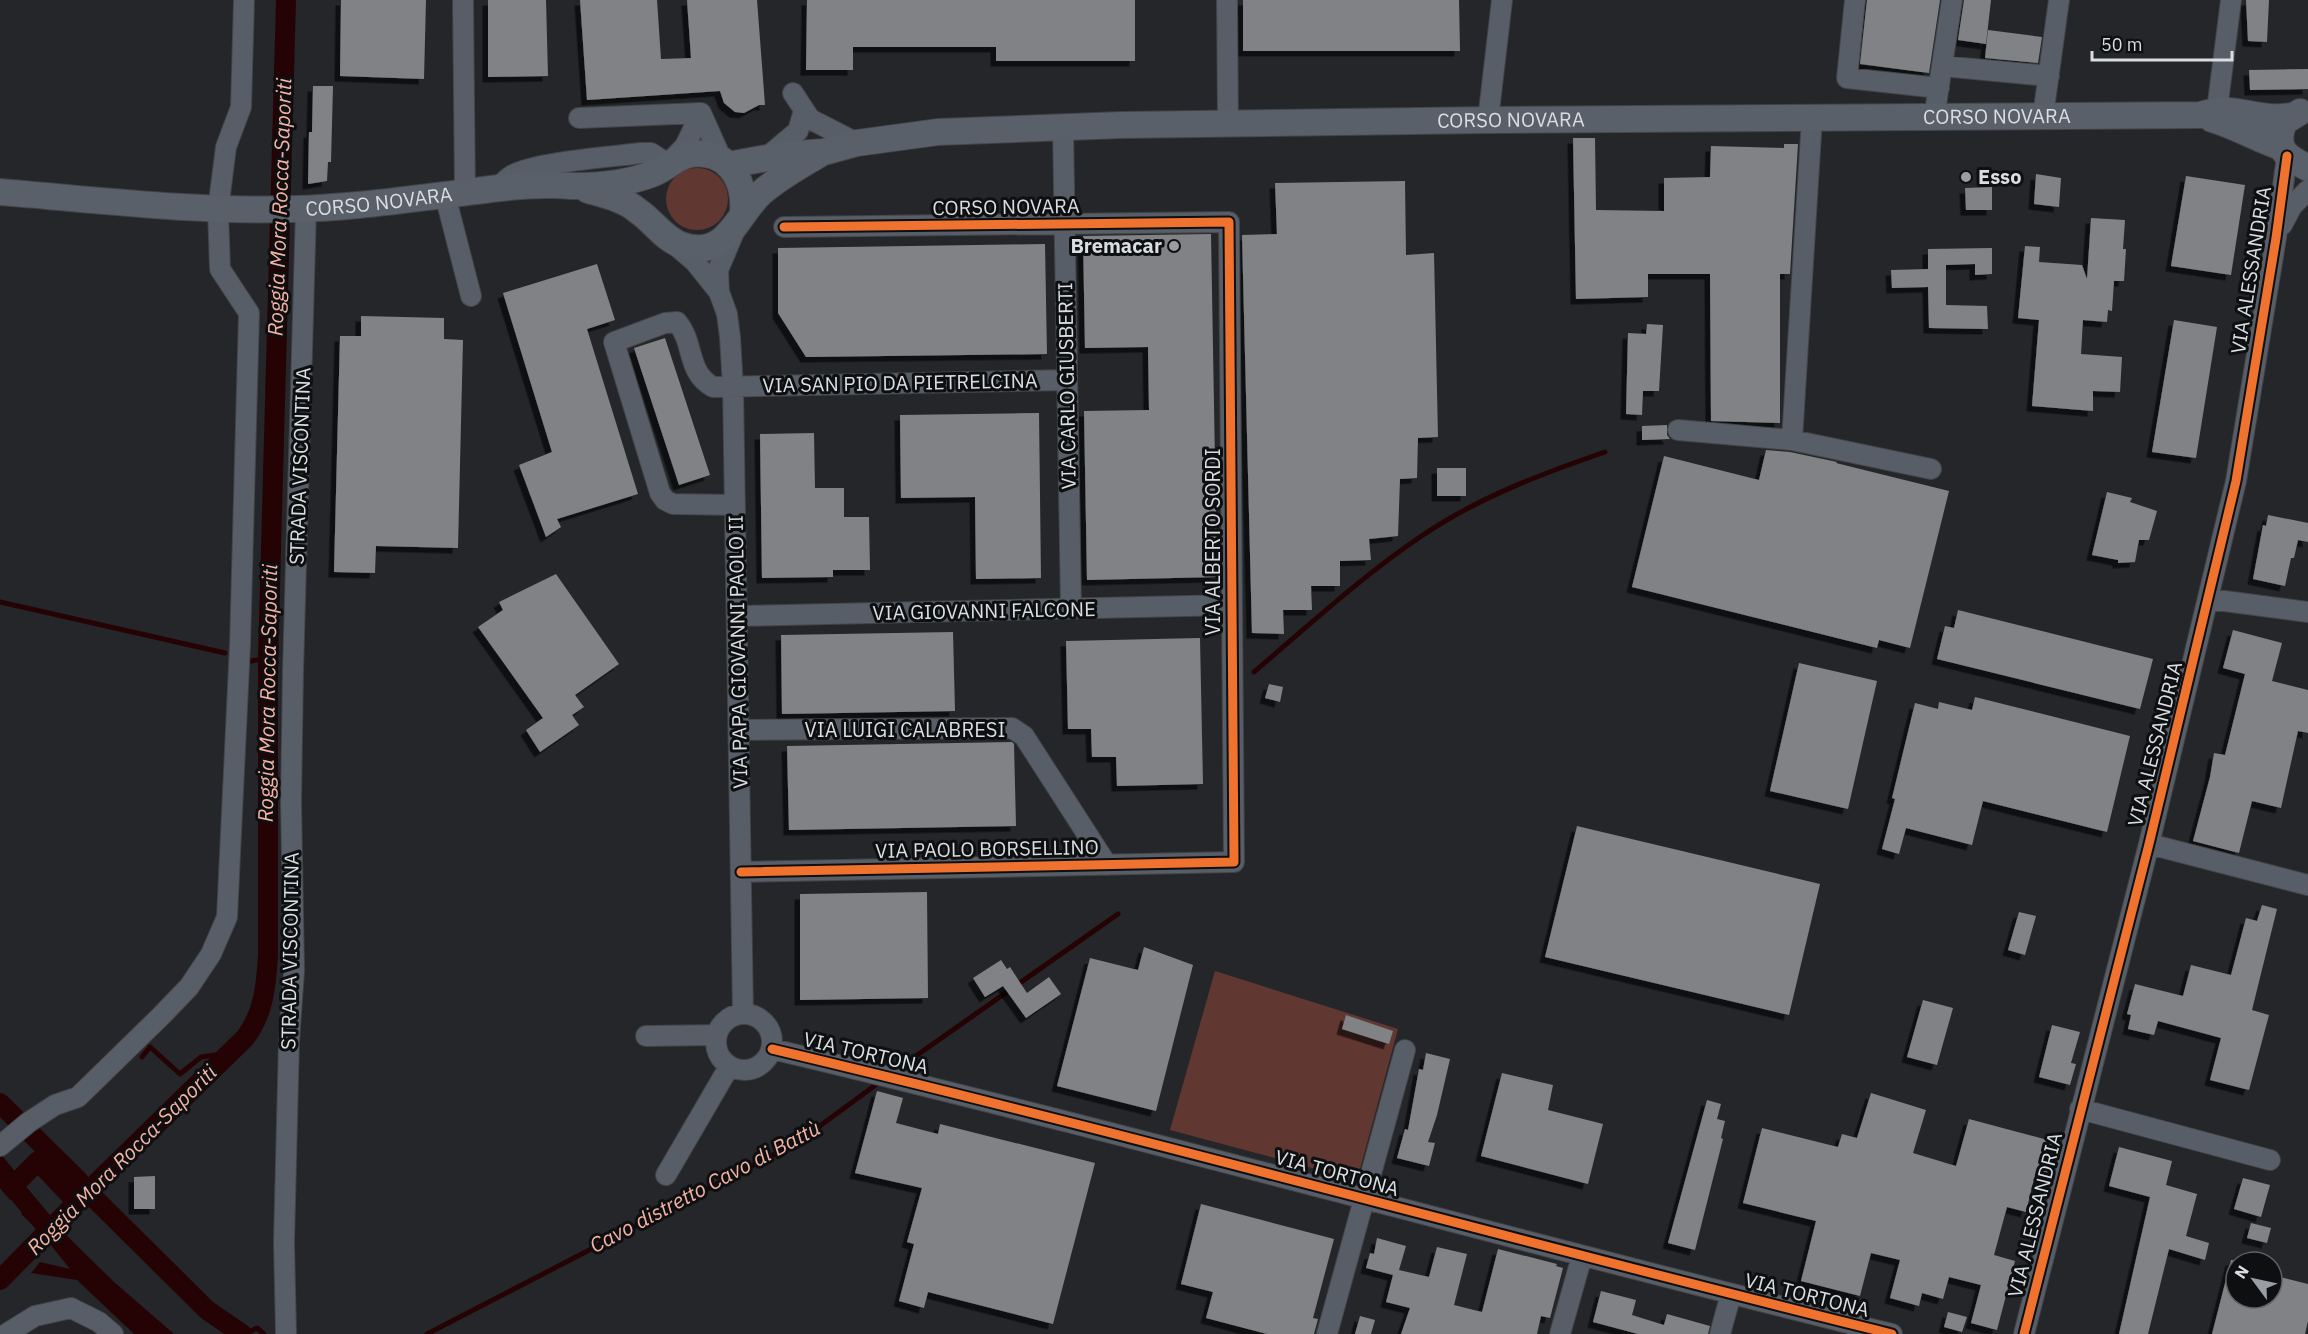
<svg xmlns="http://www.w3.org/2000/svg" width="2308" height="1334" font-family="'IBM Plex Sans',sans-serif">
	<style>
		.green { fill: #613831 }
		.water { fill: #250304 }
		.lines { fill: none; stroke-linecap: round; stroke-linejoin: round }
		.stream { stroke: #250304; stroke-width: 5 }
		.canal { stroke: #250304; stroke-width: 20 }
		.building { fill: #808285; filter: url(#shadow) }
		.minor-casing { stroke: #424346; stroke-width: 22 }
		.major-casing { stroke: #424346; stroke-width: 28 }
		.minor { stroke: #585e68; stroke-width: 20 }
		.major { stroke: #596069; stroke-width: 26 }
		.cycleway-casing { stroke: #0d0f11; stroke-width: 13 }
		.cycleway { stroke: #ef722f; stroke-width: 9 }
		.poi-dot { fill: #9a9da1; stroke: #0d0f11; stroke-width: 2 }
		.labels { text-anchor: middle; stroke-width: 6; stroke-linejoin: round; paint-order: stroke }
		.street-label { font-size: 20px; fill: #dadde1; stroke: #0d0f11 }
		.poi-label { font-size: 20px; font-weight: bold; fill: #dadde1; stroke: #0d0f11; text-anchor: start }
		.water-label { font-size: 21px; font-style: italic; fill: #f6b2a4; stroke: #0d0f11 }
	</style>
	<defs>
		<filter id="shadow"><feDropShadow dx="-5.5" dy="5.5" stdDeviation="0" flood-color="#0009"/></filter>
	</defs>
	<rect width="100%" height="100%" fill="#242629"/>
	<path class="green" d="M666 199a31 31 0 1 1 62 0a31 31 0 1 1-62 0Z
		M1215 971 1398 1029 1357 1180 1170 1130Z"/>
	<path class="water" d="M0 1153 27 1186 10 1200 0 1188Z
		M37 1200 51 1218 38 1230 21 1214Z
		M63 1232 113 1281 174 1334H134L77 1280 31 1273 40 1262 70 1269 50 1244Z"/>
	<g class="lines">
		<path class="stream" d="M0 602 225 653
			M251 661 268 658
			M1254 672C1308 626 1361 577 1420 537 1477 498 1541 474 1605 452
			M142 1057 150 1047 180 1074 201 1057 229 1053
			M893 1072 1118 914
			M38 1161 43 1155
			M245 1334 257 1328 264 1334
			M427 1334 798 1142 881 1081"/>
		<path class="canal" d="M0 1103 79 1181
			M0 1171 46 1226
			M12 1187 38 1161 77 1202
			M96 1200 207 1310 242 1334
			M0 1280 77 1202 245 1038C264 1013 266 986 268 956V658L286 0"/>
	</g>
	<path class="building" d="M341 0H426L424 79 340 76Z
		M488 0H546L548 76 488 77Z
		M580 0H657L661 59 691 58 687 0H757L765 105H759L744 113 735 112 724 103 720 91 587 100Z
		M807 0H1135V61H996V47H853V70H806Z
		M1243 0H1459L1460 51H1243Z
		M1867 0H1940L1929 73 1860 64Z
		M1964 0H1991L1986 44 1958 40Z
		M2246 0H2269L2267 42 2248 41Z
		M1988 30 2042 37 2038 63 1985 58Z
		M2308 69V89L2250 90 2249 70Z
		M313 86H333L331 162H328L327 181 308 184 309 132H312Z
		M1573 138H1595L1596 210 1664 211V178L1710 177 1711 146 1784 148V144H1798L1790 274H1780V423L1711 421 1710 274H1648V297L1576 299Z
		M2036 174 2061 178 2059 207 2034 204Z
		M2186 176 2245 185 2231 275 2171 266Z
		M1405 181 1406 255 1434 253 1438 437 1418 438 1417 478 1400 479 1398 536 1369 539 1371 560 1340 561V586H1311L1312 610H1283L1284 634 1252 633 1242 235 1277 234 1275 183Z
		M1992 187V210H1966L1965 188Z
		M2091 218 2125 220 2123 249H2126L2124 281H2114L2112 311 2108 310 2107 322 2083 320 2081 354 2122 357 2120 392 2093 391V411L2032 406 2039 320 2018 318 2025 246 2040 247 2039 262 2082 265 2087 279Z
		M1211 234 1217 577 1087 580 1084 411 1149 410 1148 347 1085 348 1083 236Z
		M1045 244 1047 354 806 357 778 313V248Z
		M1992 248V274L1975 275V264L1946 265V305L1987 306 1988 329 1929 328 1928 287 1892 288 1891 270 1928 269V249Z
		M597 264 615 320 587 329 638 494 557 519 561 527 546 537 519 465 552 452 503 293Z
		M361 316 444 318V339L463 340 458 548 376 546 375 573 334 572 340 336H361Z
		M2174 320 2217 327 2196 458 2152 452Z
		M1647 324 1663 325 1659 391H1643L1642 415 1626 414 1628 333 1646 334Z
		M665 338 710 475 679 485 634 348Z
		M1039 413 1041 578 976 579 975 497 901 498 900 415Z
		M1667 425V435L1670 439 1642 440V426Z
		M814 433 815 488H844V517H869L870 570H833V577L762 578 760 434Z
		M1766 450 1790 452 1837 462 1836 463 1949 491 1910 648 1879 640 1877 648 1632 587 1664 456 1759 480Z
		M1437 468H1466V496H1437Z
		M2107 492 2132 498 2130 502 2157 511 2149 540H2139L2135 562 2118 563V560L2092 555Z
		M2268 515 2308 523V542L2298 540 2294 558H2291L2285 586 2253 579 2263 525 2266 526Z
		M556 574 619 664 575 695 584 707 572 715 579 725 540 752 526 730 543 718 478 627 503 610 499 602Z
		M1958 610 2153 659 2140 709 1937 659 1945 626 1954 628Z
		M2233 630 2282 643 2272 681 2308 690V733L2298 731 2281 808 2252 801 2239 853 2193 841 2210 777 2214 753 2225 755 2245 674 2223 668Z
		M953 632 955 711 782 714 781 635Z
		M1200 638 1203 784 1117 786 1116 757H1092L1091 729H1068L1066 641Z
		M1799 663 1877 681 1848 809 1770 791Z
		M1269 684 1283 687 1280 702 1265 698Z
		M1975 697 2130 736 2107 832 1983 801 1972 845 1906 828 1899 854 1882 849 1895 799 1892 798 1915 703 1938 709 1939 702 1972 710Z
		M1012 742 1014 744 1016 826 789 830 787 746Z
		M1577 826 1820 884 1789 1015 1545 957Z
		M927 892 928 998 800 1000V894Z
		M2262 905 2277 909 2252 1010 2269 1015 2249 1090 2210 1080 2221 1038 2158 1021 2154 1035 2128 1029 2131 1015 2127 1014 2135 984 2183 996 2191 965 2231 975 2246 918 2257 921Z
		M2019 912 2036 916 2025 955 2008 950Z
		M1144 947 1193 965 1156 1111 1057 1086 1090 958 1138 970Z
		M1001 960 1007 969 1010 967 1027 993 1049 977 1061 994 1026 1018 1003 986 985 997 973 978Z
		M1923 1000 1953 1008 1937 1065 1907 1057Z
		M1346 1015 1393 1031 1389 1044 1342 1029Z
		M2052 1025 2080 1032 2071 1063 2076 1064 2070 1085 2039 1077Z
		M1426 1053 1450 1059 1437 1115 1428 1142 1435 1143 1429 1166 1397 1158 1405 1129 1408 1130 1419 1069 1423 1070Z
		M1502 1073 1553 1085 1548 1110 1603 1124 1588 1184 1481 1156Z
		M877 1091 903 1098 896 1123 938 1134 940 1124 1095 1163 1053 1324 928 1292 924 1308 899 1301 914 1244 907 1242 922 1188 855 1173Z
		M1871 1093 1926 1110 1913 1153 1956 1166 1969 1119 2055 1142 2045 1182 2034 1179 2026 1212 2007 1207 1994 1255 2015 1261 1997 1330 1971 1323 1981 1285 1949 1277 1943 1299 1922 1293 1919 1306 1890 1298 1900 1260 1871 1253 1860 1296 1801 1281 1816 1221 1743 1203 1762 1128 1838 1147 1842 1134 1857 1138Z
		M1707 1100 1721 1104 1717 1119 1725 1121 1721 1138 1723 1139 1695 1250 1668 1243Z
		M2119 1147 2172 1161 2166 1185 2197 1194 2186 1236 2209 1243 2205 1260 2169 1249 2148 1334H2119L2150 1197 2109 1186Z
		M155 1176V1209H134V1177Z
		M2243 1178 2270 1185 2261 1217 2234 1209Z
		M1201 1204 1334 1239 1313 1318 1318 1319 1314 1334H1267L1206 1318 1213 1292 1181 1284Z
		M2251 1223 2271 1228 2267 1243 2247 1238Z
		M1377 1238 1406 1246 1399 1270 1429 1277 1437 1247 1467 1254 1454 1305 1482 1312 1498 1249 1557 1264 1556 1266 1563 1268 1550 1318 1541 1316 1537 1334H1401L1410 1308 1386 1302 1393 1275 1366 1268 1370 1253 1374 1254Z
		M2231 1260H2236V1298H2272V1275L2308 1284V1321L2305 1334H2212Z
		M1601 1291 1636 1300 1632 1315 1664 1325 1667 1314 1710 1326 1708 1334H1638L1593 1322Z
		M1948 1312 1967 1317 1962 1332 1944 1327Z
		M1360 1316 1375 1320 1371 1334H1355Z"/>
	<g class="lines">
		<defs>
			<path id="minor" d="M463 0 465 193
				M1227 0 1228 123
				M1855 0 1847 78 1939 88
				M1942 66 2049 76
				M793 93 810 119 857 143
				M2217 110 2231 0
				M701 113 722 160
				M2043 116 2059 0
				M579 118 701 113
				M1934 118 1952 0
				M1488 120 1502 0
				M1063 127 1071 609
				M767 157 798 131 804 110
				M497 189C501 185 506 179 511 176 534 162 611 157 641 153H651L668 164 685 146 701 113
				M445 195 471 296
				M2282 225 2292 206 2308 190
				M735 230 718 270 719 292 727 314 730 337 733 387 743 1014
				M673 243 695 262 719 292
				M1678 430 1792 440 1812 118
				M1792 440 1931 469
				M735 505 673 504 665 500 660 493 614 342 665 323 677 322C695 343 686 372 713 387L1067 380
				M2209 599 2308 612
				M737 616 1232 605
				M739 730 1012 728 1024 736 1107 865
				M2149 844 2308 885
				M741 872 1234 862 1229 222 784 227
				M716 1042a28 28 0 1 1 56 0a28 28 0 1 1-56 0Z
				M646 1036 717 1035
				M772 1049C1147 1138 1518 1242 1892 1334
				M2080 1109 2270 1160
				M0 1146 29 1122 55 1105 78 1097 161 1016 189 987 211 954 227 917 240 645 249 313 220 269 218 210 226 147 241 107 244 0
				M666 1175 729 1067
				M6 1334 35 1316 71 1308 99 1322 113 1334
				M286 1334 284 1242 289 1041 294 971 291 802 293 671 306 209
				M1327 1334 1405 1050
				M1560 1334 1582 1256
				M1720 1334 1731 1294
				M2024 1334 2149 844 2236 481 2276 238 2287 156"/>
			<g id="major">
				<path d="M2300 112 2284 122C2274 149 2285 156 2308 168"/>
				<path d="M2212 119C2236 126 2257 139 2281 147"/>
				<path id="s1" d="M728 165 784 155 824 152 857 143 938 132 1122 125 1488 120 2200 115C2238 103 2254 122 2291 116"/>
				<path d="M588 190C605 195 624 199 638 211 653 221 664 239 681 245 726 261 736 216 761 193 778 178 798 167 818 155"/>
				<path id="s2" d="M0 192C98 200 196 212 295 209 344 208 395 201 444 195 480 191 517 184 553 185 560 185 568 186 576 186 600 186 628 183 652 174 673 166 678 151 705 154 734 158 745 186 743 212"/>
			</g>
		</defs>
		<use href="#minor" class="minor-casing"/>
		<use href="#major" class="major-casing"/>
		<use href="#minor" class="minor"/>
		<use href="#major" class="major"/>
		<defs>
			<path id="cycleway" d="M741 872 1234 862 1229 222 784 227
				M772 1049C1147 1138 1518 1242 1892 1334
				M2024 1334 2149 844 2236 481 2276 238 2287 156"/>
		</defs>
		<use href="#cycleway" class="cycleway-casing"/>
		<use href="#cycleway" class="cycleway"/>
	</g>
	<g class="poi-dot">
		<circle cx="1966" cy="177" r="6"/>
		<circle cx="1174" cy="246" r="6"/>
	</g>
	<g class="labels">
		<g class="street-label">
			<text dy="7" stroke="none"><textPath href="#s1" startOffset="1272">CORSO NOVARA</textPath></text>
			<text dy="7" stroke="none"><textPath href="#s1" startOffset="786">CORSO NOVARA</textPath></text>
			<text dy="7" stroke="none"><textPath href="#s2" startOffset="380">CORSO NOVARA</textPath></text>
			<text transform="translate(1006 207) rotate(-1)" y="7">CORSO NOVARA</text>
			<text transform="translate(2251 270) rotate(-81)" y="7">VIA ALESSANDRIA</text>
			<text transform="translate(900 383) rotate(-1)" y="7">VIA SAN PIO DA PIETRELCINA</text>
			<text transform="translate(1067 386) rotate(-91)" y="7">VIA CARLO GIUSBERTI</text>
			<text transform="translate(300 466) rotate(-88)" y="7">STRADA VISCONTINA</text>
			<text transform="translate(1213 542) rotate(-90)" y="7">VIA ALBERTO SORDI</text>
			<text transform="translate(984 611) rotate(-1)" y="7">VIA GIOVANNI FALCONE</text>
			<text transform="translate(738 652) rotate(-91)" y="7">VIA PAPA GIOVANNI PAOLO II</text>
			<text x="905" y="737">VIA LUIGI CALABRESI</text>
			<text transform="translate(2155 744) rotate(-76)" y="7">VIA ALESSANDRIA</text>
			<text transform="translate(987 849) rotate(-1)" y="7">VIA PAOLO BORSELLINO</text>
			<text transform="translate(290 951) rotate(-89)" y="7">STRADA VISCONTINA</text>
			<text transform="translate(866 1053) rotate(13)" y="7">VIA TORTONA</text>
			<text transform="translate(1337 1173) rotate(15)" y="7">VIA TORTONA</text>
			<text transform="translate(2035 1215) rotate(-76)" y="7">VIA ALESSANDRIA</text>
			<text transform="translate(1807 1295) rotate(14)" y="7">VIA TORTONA</text>
		</g>
		<g class="poi-label">
			<text x="1978" y="184">Esso</text>
			<text x="1162" y="253" text-anchor="end">Bremacar</text>
		</g>
		<g class="water-label">
			<text transform="translate(280 207) rotate(-88)" y="7">Roggia Mora Rocca-Saporiti</text>
			<text transform="translate(268 693) rotate(-89)" y="7">Roggia Mora Rocca-Saporiti</text>
			<text transform="translate(122 1160) rotate(-45)" y="7">Roggia Mora Rocca-Saporiti</text>
			<text transform="translate(705 1187) rotate(-28)" y="7">Cavo distretto Cavo di Battù</text>
		</g>
	</g>
	<g transform="translate(2254 1280) rotate(303)"><circle r="28" fill="#0d0f11" stroke="#5f6164" stroke-width="1.5"/>
	<path d="M0-4.5L10 22L0 15L-10 22Z" fill="#9a9da1"/>
	<text y="-9" font-size="16" font-weight="bold" text-anchor="middle" fill="#dadde1">N</text>
	</g>
	<path d="M2092 51v9h140v-9" fill="none" stroke="#dadde1" stroke-width="3"/>
	<text x="2101" y="51" font-size="18" fill="#dadde1" stroke="#0d0f11" stroke-width="4.5" paint-order="stroke">50 m</text>
</svg>
